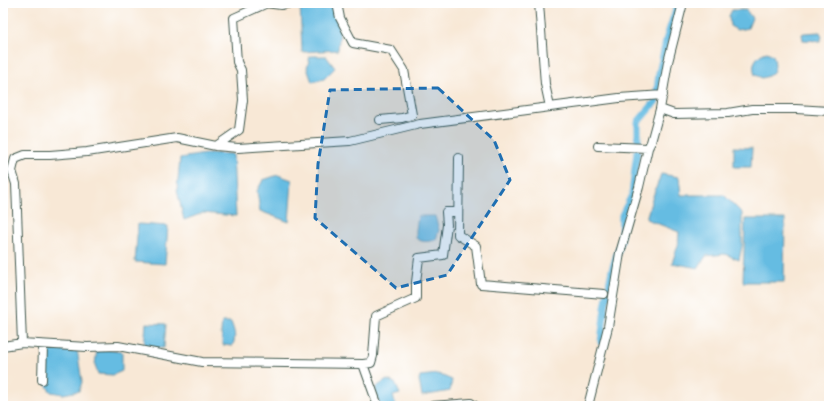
<svg xmlns="http://www.w3.org/2000/svg" width="832" height="409" font-family="'Indie Flower',sans-serif">
	<style>
		.water { fill: #65bce2; stroke: #427c8b }
		.lines { fill: none; stroke-linecap: round; stroke-linejoin: round }
		.canal { stroke: #65bce2; stroke-width: 7 }
		.minor-casing { stroke: #40574c; stroke-width: 10 }
		.minor { stroke: #fff; stroke-width: 8 }
		.marked { fill: #1f6fb2; fill-opacity: 0.2; stroke: #1f6fb2; stroke-width: 3; stroke-dasharray: 8 5; stroke-linejoin: round }
	</style>
	<rect width="100%" height="100%" fill="#fff"/>
	<filter id="ink" filterUnits="userSpaceOnUse"><feTurbulence type="fractalNoise" baseFrequency=".025" numOctaves="2"/><feDisplacementMap in="SourceGraphic" scale="8" xChannelSelector="R" yChannelSelector="G"/><feConvolveMatrix kernelMatrix="1 2 1 2 8 2 1 2 1" color-interpolation-filters="sRGB"/></filter>
	<filter id="wash" filterUnits="userSpaceOnUse"><feTurbulence type="fractalNoise" baseFrequency=".012" numOctaves="4" result="noise"/><feDisplacementMap in="SourceGraphic" scale="16" xChannelSelector="R" yChannelSelector="G"/><feGaussianBlur stdDeviation="0.9" result="paint"/><feColorMatrix in="noise" values="0 0 0 0 0 0 0 0 0 0 0 0 0 0 0 0 0 1.4 0 .05"/><feComposite in="paint" operator="in"/></filter>
	<g filter="url(#wash)">
		<rect width="100%" height="100%" fill="#f8e8d6"/>
		<path class="water" d="M300 3H335L340 29 338 50 302 52Z
			M732 10H746L752 18 748 28 737 30 730 26 729 16Z
			M820 32 822 37 820 41 803 40 802 34 804 33Z
			M767 52 773 55C777 68 775 75 762 78L755 75C751 64 756 55 767 52Z
			M310 56H326L335 68 324 79 312 82 307 68Z
			M734 147 752 148 751 167H734Z
			M211 153 233 154 236 216 203 213 184 220 177 190 180 158Z
			M661 174 679 177 681 195H724L742 213V246L739 260 725 254 706 256 698 268 672 263 678 245 679 232 646 219 652 199Z
			M278 175 292 180 289 222 260 211 257 191 263 180Z
			M418 216H435L439 230 436 239C430 242 422 243 416 238V230Z
			M745 219H785L784 282H743Z
			M138 224 168 226 165 264 135 262Z
			M222 322H231C234 330 237 338 232 346L223 345 221 333Z
			M146 323 166 324 164 348 144 347Z
			M46 347 77 349 82 382 79 391 63 394 51 392C41 381 45 362 46 347Z
			M97 348 122 352V371L113 375 98 374 95 365Z
			M438 374 452 380 450 391 422 396 419 380 420 376Z
			M387 380 395 383 400 394 393 396 396 406H380L375 392 376 387Z"/>
		<g class="lines">
			<path class="canal" d="M638 142V122L656 101 659 73 667 37 678 3
				M601 342 605 307 612 270 621 241 622 215 632 195 637 152"/>
		</g>
	</g>
	<g filter="url(#ink)">
		<g class="lines">
			<defs>
				<path id="minor" d="M265 3 281 5 291 3
					M337 3 340 18 353 43 391 50 404 70 412 115 402 118 380 120
					M539 3 545 84 550 107
					M660 109 674 114 728 113 752 109H796L829 111
					M216 146 239 130 243 100 241 70 237 62 234 18 265 4
					M598 146 648 148
					M459 158 458 235 476 246 481 284 604 294
					M22 343 16 184 12 171 15 159 25 155H50L87 152 177 138 216 146 238 148 350 141 420 124 619 98 663 95
					M3 346 22 343 87 347 118 346 202 362 363 364 378 406
					M363 364 371 363 373 356 376 316 416 298V282L419 258 443 255 447 225 446 212H458
					M42 380 43 345
					M432 406 471 403 475 406
					M588 406 608 327 620 253 639 187 648 148 651 142 660 109 668 62 683 3"/>
			</defs>
			<use href="#minor" class="minor-casing"/>
			<use href="#minor" class="minor"/>
		</g>
	</g>
	<path class="marked" d="M438 88 494 140 510 180 447 275 396 288 315 218 318 164 330 90Z"/>
	<rect width="832" height="409" fill="none" stroke="#fff" stroke-width="16"/>
</svg>
